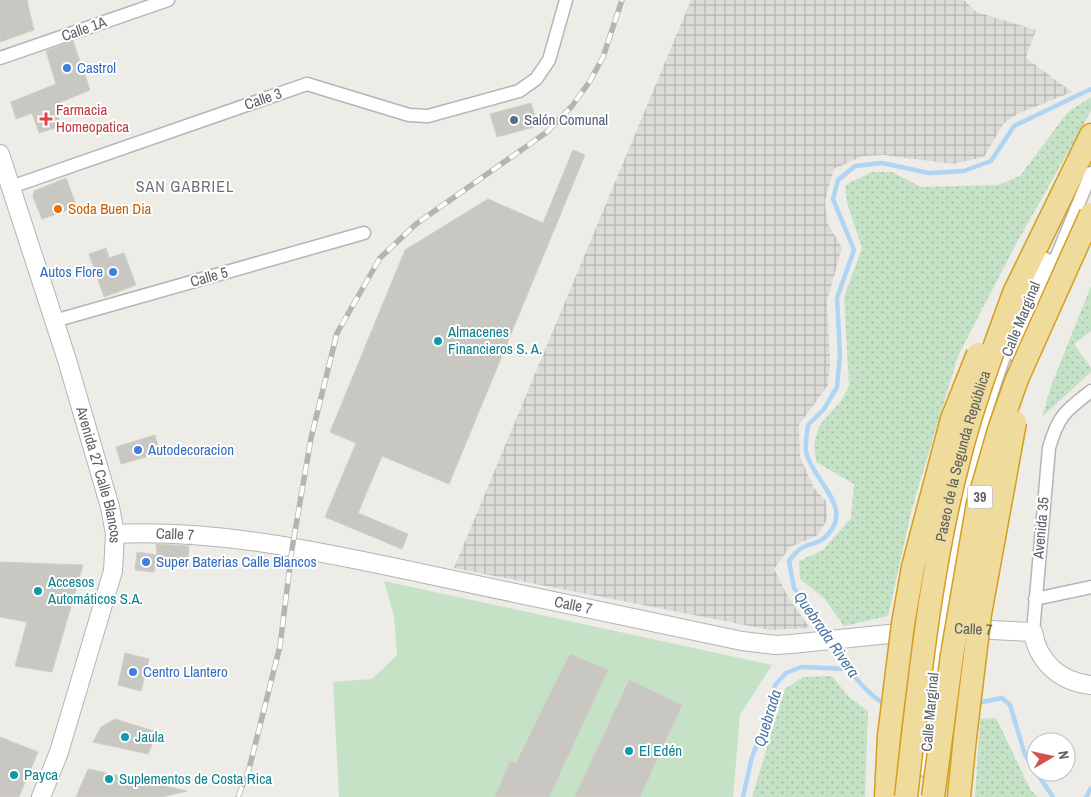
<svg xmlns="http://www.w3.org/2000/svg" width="1091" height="797" font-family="'Archivo Narrow',sans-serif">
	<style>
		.industrial { fill: url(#industrial-grid) }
		.grass { fill: url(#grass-dots) }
		.green { fill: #c5e2c6 }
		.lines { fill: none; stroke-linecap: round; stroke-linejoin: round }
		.stream { stroke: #afd5f4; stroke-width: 4.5 }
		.building { fill: #c9c7c2; stroke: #d1cec5 }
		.street-casing { stroke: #b3b5b9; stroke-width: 15 }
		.secondary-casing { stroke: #b2b4b8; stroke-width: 20 }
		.highway-casing { stroke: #d59e1e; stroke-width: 25 }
		.street { stroke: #fff; stroke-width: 12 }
		.secondary { stroke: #fff; stroke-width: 18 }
		.highway { stroke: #efdb9b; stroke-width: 22 }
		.rail-casing { stroke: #b3b4b4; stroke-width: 5.5 }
		.rail { stroke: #fff; stroke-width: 4; stroke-dasharray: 11; stroke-linecap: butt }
		.highway-bridge-casing { stroke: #d59e1e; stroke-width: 25; stroke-linecap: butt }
		.highway-bridge { stroke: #efdb9b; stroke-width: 22 }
		.shop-dot { fill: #3f7fe0; stroke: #fff; stroke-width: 2 }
		.health-dot { fill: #e0444e; stroke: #fff; stroke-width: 2 }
		.service-dot { fill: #5c6f8a; stroke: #fff; stroke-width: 2 }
		.food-dot { fill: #e8710a; stroke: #fff; stroke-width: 2 }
		.culture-dot { fill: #0f9aa8; stroke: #fff; stroke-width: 2 }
		.labels { text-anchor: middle; stroke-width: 4; stroke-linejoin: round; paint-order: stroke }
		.shield { fill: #fff; stroke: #8e9092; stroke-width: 1 }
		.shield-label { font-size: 14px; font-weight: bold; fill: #5d6064 }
		.street-label { font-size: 15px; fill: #5d6064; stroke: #fff }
		.shop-label { font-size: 15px; fill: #366cbe; stroke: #fff; text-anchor: start }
		.health-label { font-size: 15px; fill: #be3a42; stroke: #fff; text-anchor: start }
		.service-label { font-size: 15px; fill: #4e5e75; stroke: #fff; text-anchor: start }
		.food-label { font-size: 15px; fill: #c56008; stroke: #fff; text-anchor: start }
		.culture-label { font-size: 15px; fill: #0d838f; stroke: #fff; text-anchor: start }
		.neighbourhood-label { font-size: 16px; letter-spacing: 1px; fill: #6e7276; stroke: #fff }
		.water-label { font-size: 16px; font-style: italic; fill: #4e77a4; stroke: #fff }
	</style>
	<defs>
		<pattern id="industrial-grid" width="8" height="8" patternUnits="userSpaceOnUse" patternTransform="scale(1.25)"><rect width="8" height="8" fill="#dcdbd8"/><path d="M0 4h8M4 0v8" fill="none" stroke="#b6b5b3"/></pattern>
		<pattern id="grass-dots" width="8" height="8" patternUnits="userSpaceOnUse" patternTransform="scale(1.25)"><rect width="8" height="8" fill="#c5e2c6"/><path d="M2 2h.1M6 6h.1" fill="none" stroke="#a3bba4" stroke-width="1.8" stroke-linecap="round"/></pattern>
	</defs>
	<rect width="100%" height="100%" fill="#edece6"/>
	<path class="industrial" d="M691 0H964L976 12 1036 30 1026 58 1072 92 1017 114 1003 124 984 157 953 164 884 155 863 156 834 169 825 201 827 222 842 248 827 301 830 362 828 385 799 425 800 457 814 488 826 501 827 520 818 535 790 547 774 569 788 597 810 628 770 630 454 568Z"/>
	<path class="grass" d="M1091 97V111L1015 246 958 356 912 508 888 616 844 626 824 598 800 579 799 561 823 550 851 518 854 484 816 462 814 444 819 426 841 401 849 386 844 297 862 248 847 203 845 185 872 172H892L921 187 998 185 1020 176 1068 112Z
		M1091 286V331L1074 344 1091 368V372L1042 417 1051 386Z
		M832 676 849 697 868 711 865 797H752L785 689 803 677Z
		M996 718 1031 791 1038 797H975L980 719Z"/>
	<path class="green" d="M384 581 772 665 740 715 733 797H339L333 682 372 679 397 655 394 616Z"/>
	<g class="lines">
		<path class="stream" d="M828 637 794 588 789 561C792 558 795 553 799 550 805 544 817 544 823 539 859 510 812 481 806 452 805 444 807 433 808 425L824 409 837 387 840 355 837 298 854 250 833 199 838 180 855 166 882 163 929 173 964 171 991 161 1014 126 1091 89
			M832 643C847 667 861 690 886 705
			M977 703 1002 698 1010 705 1025 755 1036 772
			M1036 772 1053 797
			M743 797 752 757 762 732 775 685 786 673 801 667 848 669
			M1086 797 1091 788"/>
	</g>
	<path class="building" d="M0 0H27L34 30 0 42Z
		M73 41 90 90 54 105 61 126 39 133 32 113 16 119 11 102 56 84 46 51Z
		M531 103 538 126 497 137 490 114Z
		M573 150 585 155 449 484 382 456 358 513 408 534 402 549 325 517 356 443 330 432 405 250 488 199 543 223Z
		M66 178 77 207 42 219 33 197 34 191Z
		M106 248 109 258 124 253 136 285 104 297 89 254Z
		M155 435 160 453 121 464 116 447Z
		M156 544 189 546 188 561 157 555Z
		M137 552 157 555 154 572 135 570Z
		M0 562 83 565 52 672 15 666 27 622 0 617Z
		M125 653 149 659 141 691 118 685Z
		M570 654 608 670 549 797H495L510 761 516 763Z
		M629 680 682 705 640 797H575Z
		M115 719 157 732 148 754 93 742 101 727Z
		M0 737 38 752 19 797H0Z
		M88 769 187 791 162 797H76Z"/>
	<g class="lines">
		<defs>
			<path id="street" d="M0 58 168 0
				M11 187 307 84 409 115 428 116 519 91 536 79 549 60 566 0
				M54 321 364 233
				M1016 356 1091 173
				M1035 599 1091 587
				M1033 632 1049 448C1058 416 1065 411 1091 391
				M926 771C926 723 932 676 939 628 958 501 988 374 1046 259"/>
			<g id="secondary">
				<path id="s1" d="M0 154 67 360 110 507 115 534 113 571 59 752 41 797"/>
				<path id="s2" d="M115 534C222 529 326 553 430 575 534 597 638 619 742 641L776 645 791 644 948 628 1033 632C1038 662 1060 682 1091 685"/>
			</g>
			<path id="highway" d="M1014 293 1091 135
				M886 797 889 736
				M959 797 965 737"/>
		</defs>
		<use href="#street" class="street-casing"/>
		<use href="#secondary" class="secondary-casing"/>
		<use href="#highway" class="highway-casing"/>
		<use href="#street" class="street"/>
		<use href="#secondary" class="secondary"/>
		<use href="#highway" class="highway"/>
		<defs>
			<path id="rail" d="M238 797 249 769 280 646 292 549 311 438 337 333 380 258 416 224 547 132 572 106 590 81 603 57 622 0"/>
		</defs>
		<use href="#rail" class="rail-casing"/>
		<use href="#rail" class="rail"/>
		<defs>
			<g id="highway-bridge">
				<path d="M889 736 903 624 913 567 952 419 978 354"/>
				<path d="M965 737 980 614 1015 422"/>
				<path id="s3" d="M906 797C919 684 930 570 959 459 973 403 994 348 1014 293"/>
				<path d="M933 797 952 655 978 503 999 430 1017 379 1091 214"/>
			</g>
		</defs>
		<use href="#highway-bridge" class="highway-bridge-casing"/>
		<use href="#highway-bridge" class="highway-bridge"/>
	</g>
	<g class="shop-dot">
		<circle cx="67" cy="68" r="5"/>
		<circle cx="113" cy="272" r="5"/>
		<circle cx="138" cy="450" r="5"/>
		<circle cx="146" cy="562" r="5"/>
		<circle cx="133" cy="672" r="5"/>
	</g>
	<path class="health-dot" d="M43.5 111.5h5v5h5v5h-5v5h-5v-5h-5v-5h5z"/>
	<circle class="service-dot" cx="514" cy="120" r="5"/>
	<circle class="food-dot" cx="58" cy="209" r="5"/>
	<g class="culture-dot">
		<circle cx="438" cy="341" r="5"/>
		<circle cx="38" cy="591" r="5"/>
		<circle cx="125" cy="737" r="5"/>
		<circle cx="629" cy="751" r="5"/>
		<circle cx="14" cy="775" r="5"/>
		<circle cx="109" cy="779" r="5"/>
	</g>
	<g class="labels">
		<rect class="shield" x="967.5" y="485.5" width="25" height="23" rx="4"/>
		<g class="shield-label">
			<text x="980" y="502">39</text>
		</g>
		<g class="street-label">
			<text transform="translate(84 29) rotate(-19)" y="5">Calle 1A</text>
			<text transform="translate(263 99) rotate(-19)" y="5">Calle 3</text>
			<text transform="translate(209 277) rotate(-16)" y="5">Calle 5</text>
			<text transform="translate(1021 319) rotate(-68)" y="5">Calle Marginal</text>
			<text dy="5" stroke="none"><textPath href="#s3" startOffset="346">Paseo de la Segunda República</textPath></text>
			<text dy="5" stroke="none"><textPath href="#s1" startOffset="336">Avenida 27 Calle Blancos</textPath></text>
			<text transform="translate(1041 528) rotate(-85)" y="5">Avenida 35</text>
			<text dy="5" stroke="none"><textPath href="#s2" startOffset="60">Calle 7</textPath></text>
			<text dy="5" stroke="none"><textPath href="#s2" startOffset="465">Calle 7</textPath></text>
			<text dy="5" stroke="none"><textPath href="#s2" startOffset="870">Calle 7</textPath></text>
			<text transform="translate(930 712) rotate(-85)" y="5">Calle Marginal</text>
		</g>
		<g class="shop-label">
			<text x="77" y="73">Castrol</text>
			<text x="103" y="277" text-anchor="end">Autos Flore</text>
			<text x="148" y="455">Autodecoracion</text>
			<text x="156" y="567">Super Baterias Calle Blancos</text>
			<text x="143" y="677">Centro Llantero</text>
		</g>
		<g class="health-label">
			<text x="56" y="115">Farmacia<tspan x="56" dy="17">Homeopatica</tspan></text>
		</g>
		<g class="service-label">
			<text x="524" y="125">Salón Comunal</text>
		</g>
		<g class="food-label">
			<text x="68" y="214">Soda Buen Dia</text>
		</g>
		<g class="culture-label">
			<text x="448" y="337">Almacenes<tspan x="448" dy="17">Financieros S. A.</tspan></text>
			<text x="48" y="587">Accesos<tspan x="48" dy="17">Automáticos S.A.</tspan></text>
			<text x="135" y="742">Jaula</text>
			<text x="639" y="756">El Edén</text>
			<text x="24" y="780">Payca</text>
			<text x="119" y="784">Suplementos de Costa Rica</text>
		</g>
		<g class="neighbourhood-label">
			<text x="185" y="192">SAN GABRIEL</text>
		</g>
		<g class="water-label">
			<text transform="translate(827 634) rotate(55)" y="6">Quebrada Rivera</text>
			<text transform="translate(767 718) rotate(-73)" y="6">Quebrada</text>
		</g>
	</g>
	<g transform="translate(1051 757) rotate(81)"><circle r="24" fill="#ffffff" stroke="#bebfc1"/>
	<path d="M0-4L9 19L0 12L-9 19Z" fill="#d25347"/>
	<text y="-8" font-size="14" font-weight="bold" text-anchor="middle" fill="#5d6064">N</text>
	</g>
</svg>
